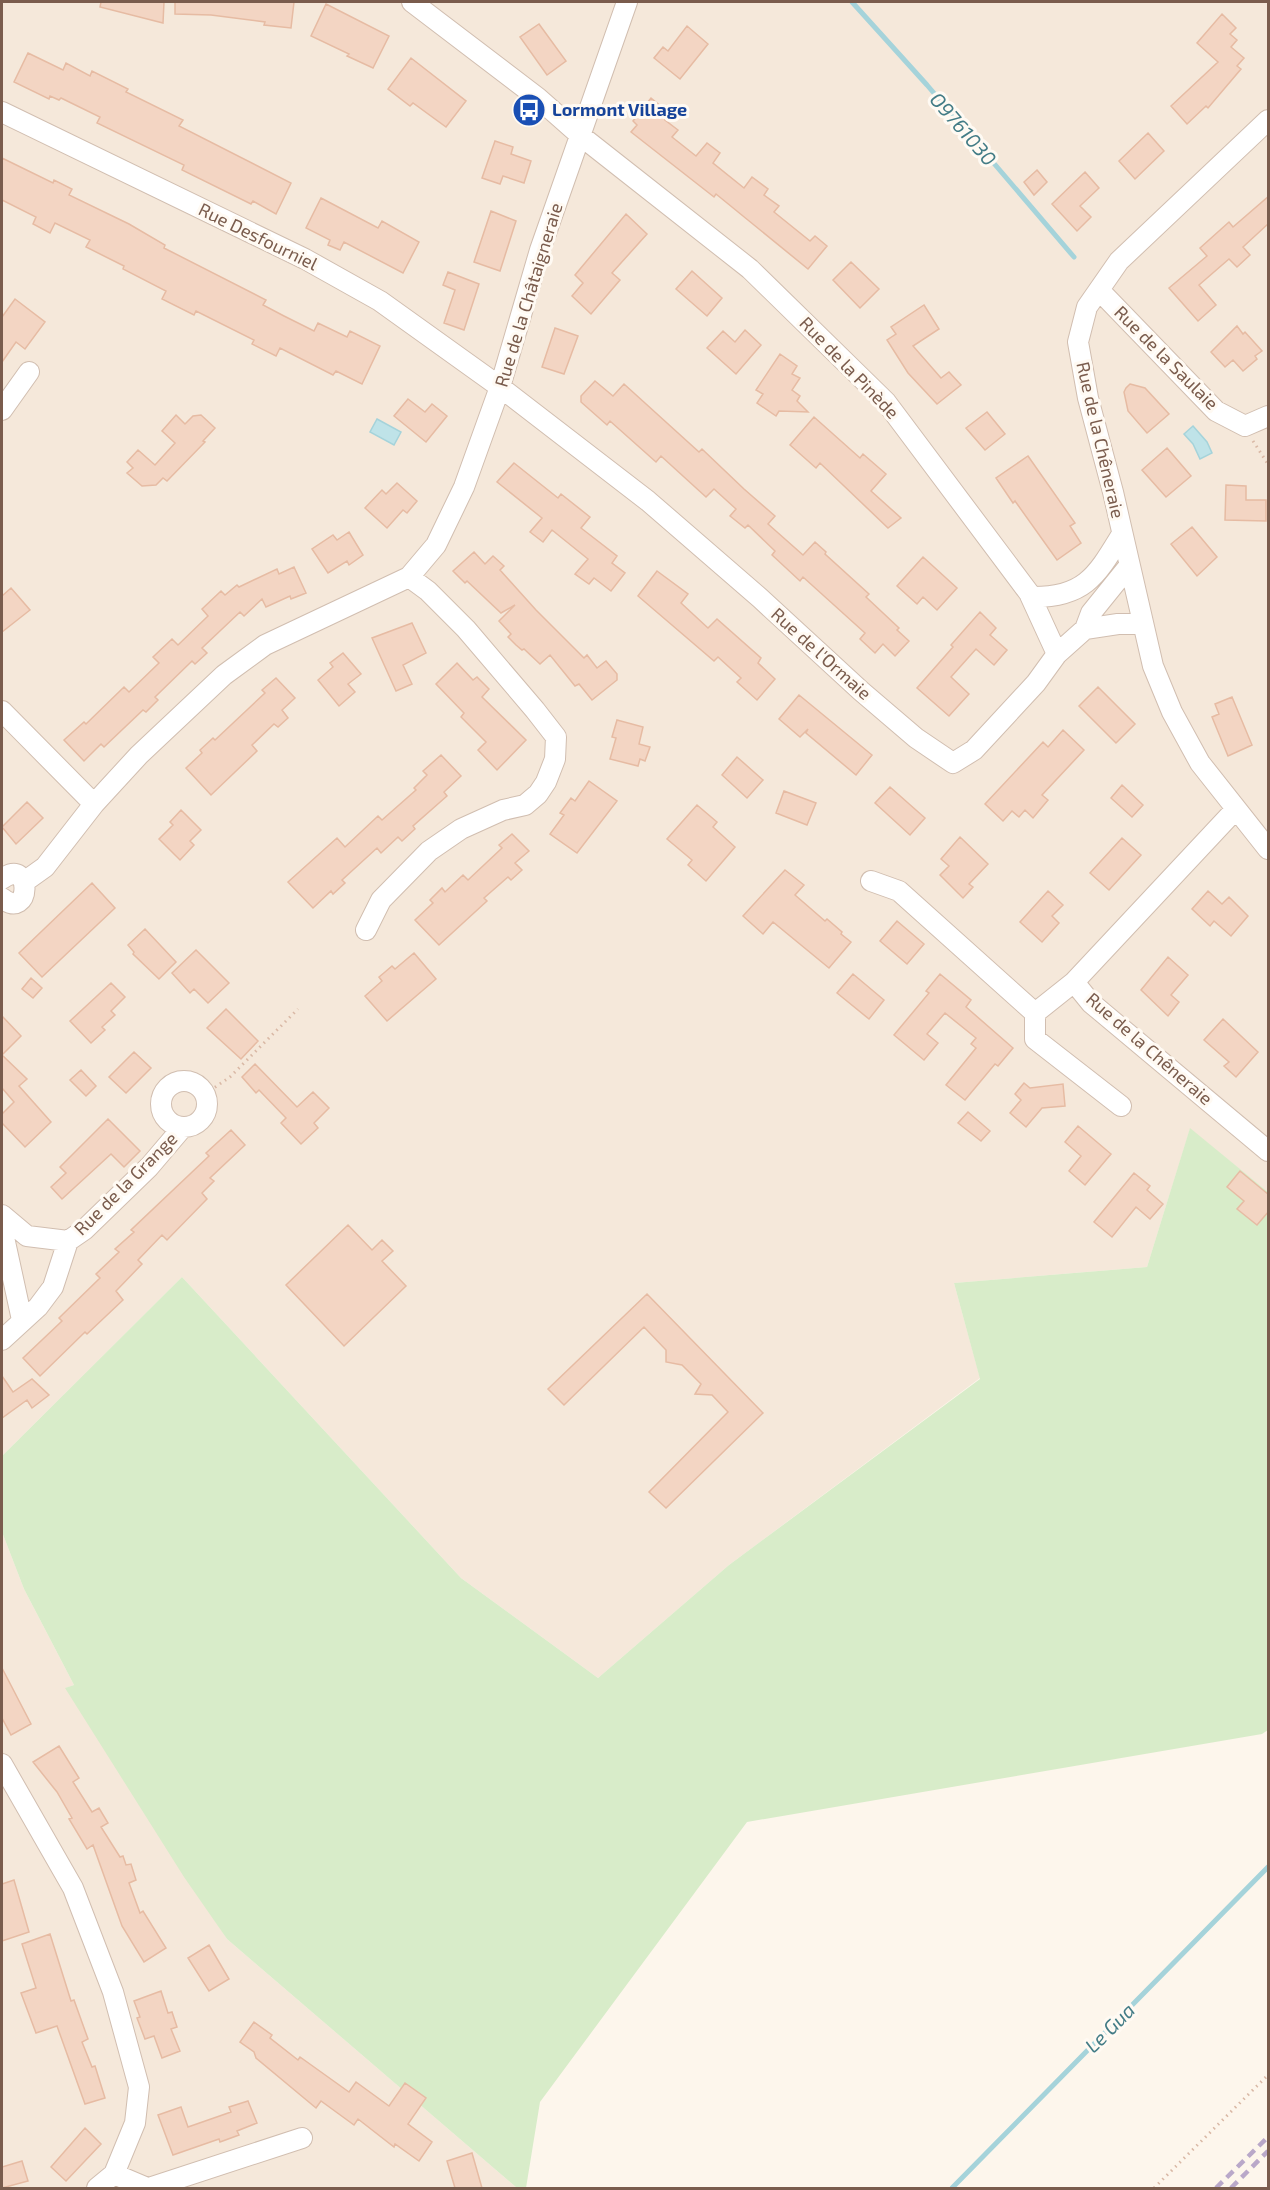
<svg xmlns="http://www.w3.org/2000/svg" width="1270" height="2190" font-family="'Exo 2',sans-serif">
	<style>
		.residential { fill: #f5e8da }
		.green { fill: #d8ecc9 }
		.water { fill: #bfe3e8; stroke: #a5d3da; stroke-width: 1.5 }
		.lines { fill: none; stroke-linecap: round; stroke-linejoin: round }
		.stream { stroke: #a5d3da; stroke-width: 5 }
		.building { fill: #f3d5c3; stroke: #e6bba3; stroke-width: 1.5 }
		.minor-casing { stroke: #d1beb0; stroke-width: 22 }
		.path { stroke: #d9b8a5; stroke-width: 3; stroke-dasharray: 1.5 4.5; stroke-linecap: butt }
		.minor { stroke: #fff; stroke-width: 20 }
		.rail { stroke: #b9a8c9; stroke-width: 4.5; stroke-dasharray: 9 6; stroke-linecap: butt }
		.labels { text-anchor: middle; stroke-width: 6; stroke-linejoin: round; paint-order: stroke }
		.transit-label { font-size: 18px; font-weight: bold; fill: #164399; stroke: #fffaf3; text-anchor: start }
		.street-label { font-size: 18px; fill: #7a5c4d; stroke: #fffaf3 }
		.water-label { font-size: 20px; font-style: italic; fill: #437c86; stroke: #fffaf3 }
	</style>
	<rect width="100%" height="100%" fill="#fdf6ec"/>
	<path class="residential" d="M2 2H1268V1192L1190 1129 1147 1267 954 1283 980 1378 729 1565 598 1678 461 1578 182 1277 2 1456Z
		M2 1532 24 1589 74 1685 66 1688 227 1939 517 2188H2Z"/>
	<path class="green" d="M1190 1128 1268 1192V1730L1262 1734 747 1822 540 2102 526 2188H517L227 1939 184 1877 65 1688 74 1685 24 1589 2 1532V1456L182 1277 461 1578 598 1678 729 1565 980 1379 954 1283 1147 1267Z"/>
	<path class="water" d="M377 419 401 432 394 445 370 432Z
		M1193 426 1207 442 1212 453 1200 459 1193 444 1184 434Z"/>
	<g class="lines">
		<path class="stream" d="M852 2 927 85 1074 257
			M952 2188 1268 1867"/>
	</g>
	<path class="building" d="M101 2H164L163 23 100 7Z
		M175 2H294L291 28 264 25 265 22 211 15 175 14Z
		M326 4 389 36 373 68 347 56 349 54 311 36Z
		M1222 14 1236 28 1230 34 1237 40 1231 47 1244 58 1237 66 1241 69 1208 108 1206 106 1187 124 1171 106 1218 62 1197 43Z
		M539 24 566 61 547 75 520 37Z
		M687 26 708 44 680 79 654 58 663 47 668 51Z
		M28 53 63 70 66 63 90 76 92 71 128 89 126 92 183 120 179 126 291 183 276 214 253 201 251 204 182 170 184 165 97 123 100 117 61 98 59 100 50 96 49 99 14 82Z
		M411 58 466 101 446 127 413 103 410 106 388 89Z
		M651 98 669 113 665 120 678 130 672 137 696 156 707 143 720 153 713 163 744 188 752 177 768 189 764 195 779 206 774 212 810 241 815 236 827 246 808 269 716 194 714 197 631 132 637 125 633 121Z
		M1148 133 1164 151 1135 179 1119 161Z
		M495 141 513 147 511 154 531 161 524 183 503 176 500 184 482 178Z
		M2 158 53 183 54 180 72 189 69 195 129 224 165 245 164 248 266 300 263 305 284 316 314 331 318 323 347 337 350 331 380 346 362 384 336 371 333 375 280 348 276 356 252 344 254 340 196 311 194 315 162 299 166 291 123 269 124 266 86 247 90 240 55 223 50 233 33 224 36 217 2 200Z
		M1037 170 1047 182 1034 195 1024 182Z
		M1085 172 1099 188 1080 206 1091 217 1077 231 1052 204Z
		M1269 196V223L1243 247 1250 255 1237 267 1229 259 1199 285 1216 305 1198 321 1169 288 1207 256 1200 248 1229 222 1233 227Z
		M321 198 378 228 382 221 419 242 403 273 344 242 340 250 328 245 330 240 306 228Z
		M491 211 516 221 500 271 474 262Z
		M626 214 647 234 612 273 620 280 591 314 572 296 583 283 575 275Z
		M851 262 879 289 860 308 833 280Z
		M692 271 722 298 707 316 676 289Z
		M448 272 479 284 464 330 444 323 455 290 443 285Z
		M15 299 45 322 25 349 16 342 2 362V317Z
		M924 305 939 329 913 346 941 378 949 372 961 385 937 404 908 373 887 340 896 334 891 327Z
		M1237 326 1243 334 1245 332 1262 351 1255 356 1257 359 1243 371 1233 360 1225 367 1211 352Z
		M555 328 578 336 564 374 542 367Z
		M745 330 761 345 736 374 707 348 723 331 735 342Z
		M780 354 797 366 792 374 800 378 792 390 800 396 797 401 808 412 779 411 776 416 757 403 763 394 756 390Z
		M595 381 613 396 624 384 699 452 702 449 744 489 775 516 768 524 803 555 815 542 826 552 825 554 869 594 866 597 899 628 897 630 909 641 895 656 883 644 875 653 860 639 865 633 803 577 800 581 772 555 775 551 748 525 745 528 730 516 736 509 714 489 706 497 661 456 656 462 610 421 607 425 581 402V396Z
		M1130 384 1145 388 1169 414 1147 433 1128 411 1124 392 1126 388Z
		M408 399 425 412 432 404 447 416 426 442 394 416Z
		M987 412 1005 434 985 450 966 428Z
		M176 415 185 424 193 416 201 415 215 428 203 441 205 442 167 481 163 478 156 485 142 486 127 473 133 468 127 462 138 450 155 465 175 443 162 431Z
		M814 417 860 458 863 454 886 474 871 491 901 518 888 528 820 463 816 468 790 445Z
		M1167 448 1191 476 1166 497 1142 470Z
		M1028 456 1075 523 1070 526 1081 543 1057 560 1015 501 1013 503 996 478Z
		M514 463 558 498 561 494 590 517 581 528 617 556 612 563 625 573 611 591 594 578 589 584 575 574 588 559 552 530 543 542 530 532 542 518 497 482Z
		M397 483 417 501 407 513 403 510 387 528 365 508 382 490 386 494Z
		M1226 485 1246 486V500H1266V521L1225 520Z
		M1192 527 1217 557 1197 576 1171 544Z
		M349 532 363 555 349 565 347 561 328 573 312 549 333 535 337 540Z
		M474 552 485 564 493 556 504 566 500 570 536 610 584 658 587 655 597 668 606 661 617 674V680L592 700 579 684 575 686 550 655 540 664 524 649 522 650 516 645 508 637 511 634 499 621 515 605 501 613 467 581 465 583 453 571Z
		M923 557 957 588 937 610 923 597 917 604 897 586Z
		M294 567 306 593 291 599 290 596 266 607 262 599 244 616 240 612 202 648 207 653 195 664 192 661 155 697 158 700 146 712 143 710 104 747 101 744 84 761 64 740 84 722 86 724 124 687 129 692 159 663 153 657 172 639 178 645 208 616 202 609 221 591 225 595 237 585 239 587 277 569 279 574Z
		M657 571 688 594 681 603 708 628 717 619 761 658 758 663 775 679 757 700 737 682 741 678 718 657 714 661 638 596Z
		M11 588 30 610 2 632V596Z
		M980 612 996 628 990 635 1007 650 994 665 976 649 951 677 969 694 949 716 917 688 953 647 951 645Z
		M412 623 426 653 403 665 412 684 396 691 372 638Z
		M343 653 361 674 348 684 355 692 339 706 318 680 333 667 330 663Z
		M457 663 473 680 477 677 489 689 482 697 526 740 497 770 478 750 486 742 461 717 464 713 436 684Z
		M276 678 295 698 282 710 288 718 278 727 274 724 252 745 257 751 211 795 186 768 202 753 200 750 213 738 215 740 265 693 262 690Z
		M1098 687 1135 724 1116 743 1079 706Z
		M799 695 872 755 856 775 806 733 808 729 800 737 779 719Z
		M1232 697 1252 745 1228 756 1212 717 1219 714 1215 704Z
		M617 720 643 727 639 744 650 747 645 761 640 759 638 766 610 759 616 738 612 737Z
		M1063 730 1084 750 1042 795 1048 800 1033 818 1025 810 1019 817 1012 811 1003 821 985 804 1043 742 1048 747Z
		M441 755 461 776 444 792 447 796 413 826 415 829 402 841 398 837 381 853 377 848 342 880 345 883 333 894 331 891 313 908 288 882 337 838 345 847 378 816 382 820 416 790 414 788 427 775 423 771Z
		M737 757 763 780 747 798 722 775Z
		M589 781 617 801 577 853 550 834 564 815 560 813 571 798 575 801Z
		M1122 785 1143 805 1132 817 1111 798Z
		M890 787 925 818 910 835 875 803Z
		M784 791 816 803 807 825 776 813Z
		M27 802 43 818 16 844 2 827Z
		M697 805 717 822 713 827 735 847 706 881 688 865 692 860 667 839Z
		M181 810 201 830 190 841 194 845 180 860 159 839 173 825 170 822Z
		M512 834 529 851 515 863 522 870 511 880 508 877 484 898 487 901 439 945 415 920 433 903 430 900 442 888 445 892 463 875 468 880 502 848 499 845Z
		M960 837 988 864 969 884 973 887 963 898 940 875 949 866 941 859Z
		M1122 838 1141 855 1109 890 1090 873Z
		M785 870 804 885 795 895 825 921 827 919 842 932 841 934 851 942 829 968 773 922 763 934 743 916Z
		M92 883 115 908 42 977 19 953Z
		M1048 891 1063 905 1052 916 1059 923 1042 942 1020 922Z
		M1208 891 1222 904 1229 897 1248 916 1231 936 1214 921 1210 926 1192 909Z
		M897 921 924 944 907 964 880 941Z
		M145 929 176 962 159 979 133 954 134 952 128 945Z
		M196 950 229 983 208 1003 194 989 190 993 172 973Z
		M414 953 436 979 387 1021 365 996 382 981 379 977 385 972 392 966 395 969Z
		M1168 957 1188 975 1171 995 1179 1002 1168 1016 1141 990Z
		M853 974 884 1000 869 1019 837 993Z
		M940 974 971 1000 966 1007 1013 1048 998 1066 995 1064 965 1100 946 1085 976 1048 971 1044 976 1038 945 1013 927 1034 938 1043 924 1060 894 1035 929 993 926 991Z
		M31 978 42 988 33 998 22 989Z
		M111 983 125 997 111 1011 115 1015 102 1027 105 1030 91 1043 70 1021Z
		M226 1009 258 1041 241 1059 207 1028Z
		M2 1016 21 1036 2 1055 27 1079 19 1086 51 1122 25 1147 2 1123V1114L14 1102 2 1088Z
		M1223 1019 1258 1052 1236 1077 1224 1066 1229 1062 1204 1040Z
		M134 1052 151 1068 126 1093 109 1077Z
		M255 1064 297 1107 313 1092 329 1108 314 1123 318 1128 301 1144 281 1123 286 1118 259 1090 256 1093 242 1077Z
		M81 1070 96 1086 86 1096 70 1080Z
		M1024 1083 1030 1088 1063 1084 1065 1106 1042 1108 1026 1127 1010 1113 1021 1100 1015 1094Z
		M968 1112 990 1131 981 1141 958 1123Z
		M108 1119 140 1151 124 1167 111 1154 62 1199 51 1187 66 1173 60 1167Z
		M1078 1126 1111 1154 1085 1185 1069 1171 1081 1156 1065 1142Z
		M231 1130 245 1145 210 1178 214 1181 202 1193 207 1199 167 1240 162 1235 138 1260 142 1264 116 1291 123 1300 87 1334 85 1332 40 1376 23 1358 62 1321 59 1318 100 1278 96 1274 119 1252 115 1249 134 1232 131 1230 209 1156 206 1153Z
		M1240 1171 1269 1195V1211L1257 1225 1237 1209 1244 1201 1227 1187Z
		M1134 1173 1150 1186 1147 1190 1163 1204 1150 1219 1136 1207 1112 1237 1094 1222Z
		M348 1225 372 1250 382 1240 393 1251 382 1261 406 1286 344 1346 286 1285Z
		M647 1294 763 1413 666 1508 649 1492 728 1412 712 1395 695 1394 701 1384 682 1365 666 1362V1350L644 1327 564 1405 548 1389Z
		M2 1376 13 1392 32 1379 49 1395 32 1408 27 1400 2 1418Z
		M2 1668 31 1724 11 1735 2 1718Z
		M59 1746 79 1778 73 1782 92 1812 99 1808 108 1823 101 1827 120 1857 123 1856 126 1865 131 1864 136 1880 129 1883 140 1913 143 1911 166 1948 144 1962 122 1926 93 1845 87 1849 69 1819 72 1818 57 1792 33 1762Z
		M14 1880 29 1932 2 1941V1884Z
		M50 1934 71 2001 74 2000 88 2039 82 2042 92 2067 95 2066 105 2098 85 2104 57 2026 36 2033 21 1993 36 1988 22 1944Z
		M209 1945 229 1979 209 1991 188 1958Z
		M161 1991 168 2013 172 2012 177 2027 171 2029 180 2051 162 2058 154 2036 145 2039 137 2018 140 2017 134 2001Z
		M254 2022 272 2035 270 2038 298 2060 300 2057 349 2092 356 2082 389 2106 405 2083 426 2098 408 2124 432 2142 419 2161 395 2144 394 2147 358 2119 354 2125 321 2101 316 2108 256 2058 254 2052 240 2042Z
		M248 2101 257 2123 237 2131 239 2135 220 2142 219 2139 173 2155 158 2115 181 2107 188 2127 231 2112 229 2107Z
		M85 2128 101 2144 66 2181 51 2167Z
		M472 2153 482 2188H455L447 2161Z
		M22 2161 28 2181 2 2188V2167Z"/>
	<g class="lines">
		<defs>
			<path id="minor" d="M412 2 538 98 581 136 750 269 886 402 1029 593 1057 654
				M2 112 305 259 380 301 500 387 648 501 760 598 861 691 916 738 953 763 974 750 1036 683 1057 654 1085 629 1118 624H1142
				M1268 120 1119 261 1087 307 1078 342 1088 398 1113 492 1153 666 1172 712 1200 763 1268 849
				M1099 290 1216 411 1245 426 1268 416
				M2 410 29 372
				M409 577 436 545 464 487 500 387 540 250 627 2
				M1031 597C1085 598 1097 575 1122 534
				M1085 629 1091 613 1129 566
				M2 711 94 804
				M1235 810 1074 982 1091 1003 1268 1151
				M2 879C33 856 31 922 2 898
				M871 881 899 891 1035 1013V1039L1121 1106
				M24 882 45 867 94 804 139 755 224 675 265 645 409 577 428 591 466 629 535 710 556 737 555 759 546 782 538 794 525 805 503 810 461 829 429 851 381 900 366 930
				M1035 1013 1074 982
				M161 1104a23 23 0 1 1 46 0a23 23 0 1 1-46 0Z
				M2 1215 27 1236 68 1241 84 1230 149 1167 183 1127
				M2 1228 22 1320
				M2 1340 38 1307 53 1287 68 1241
				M2 1764 73 1888 113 1992 139 2087 135 2123 114 2174 97 2188
				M114 2174 147 2188
				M149 2188 302 2138"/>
		</defs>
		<use href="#minor" class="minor-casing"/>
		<path class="path" d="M1253 441 1268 464
			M205 1094 230 1077 298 1009
			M1154 2188 1268 2075"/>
		<use href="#minor" class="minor"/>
		<path class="rail" d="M1216 2188 1268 2137
			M1231 2188 1268 2151"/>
	</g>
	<defs>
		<symbol id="bus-disc" viewBox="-11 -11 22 22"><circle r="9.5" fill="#1a4fb4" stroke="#fffaf3"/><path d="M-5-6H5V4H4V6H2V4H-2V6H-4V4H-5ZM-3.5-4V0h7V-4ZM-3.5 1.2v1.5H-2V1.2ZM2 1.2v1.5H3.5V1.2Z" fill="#fff"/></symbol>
	</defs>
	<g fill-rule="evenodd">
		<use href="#bus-disc" x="510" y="91" width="38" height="38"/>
	</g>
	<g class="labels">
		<g class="transit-label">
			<text x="552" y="116">Lormont Village</text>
		</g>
		<g class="street-label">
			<text transform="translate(258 237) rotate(26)" y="6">Rue Desfourniel</text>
			<text transform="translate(529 295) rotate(-73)" y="6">Rue de la Châtaigneraie</text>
			<text transform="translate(1166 358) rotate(45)" y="6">Rue de la Saulaie</text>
			<text transform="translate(849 368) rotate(46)" y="6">Rue de la Pinède</text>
			<text transform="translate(1100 440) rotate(77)" y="6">Rue de la Chêneraie</text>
			<text transform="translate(821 654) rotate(42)" y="6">Rue de l'Ormaie</text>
			<text transform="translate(1149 1049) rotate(41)" y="6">Rue de la Chêneraie</text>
			<text transform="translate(126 1184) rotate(-45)" y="6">Rue de la Grange</text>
		</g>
		<g class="water-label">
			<text transform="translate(963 129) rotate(49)" y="7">O9761030</text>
			<text transform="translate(1110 2028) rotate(-45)" y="7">Le Gua</text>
		</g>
	</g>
	<rect width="1270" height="2190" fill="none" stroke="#7a5c4d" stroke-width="6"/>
</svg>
